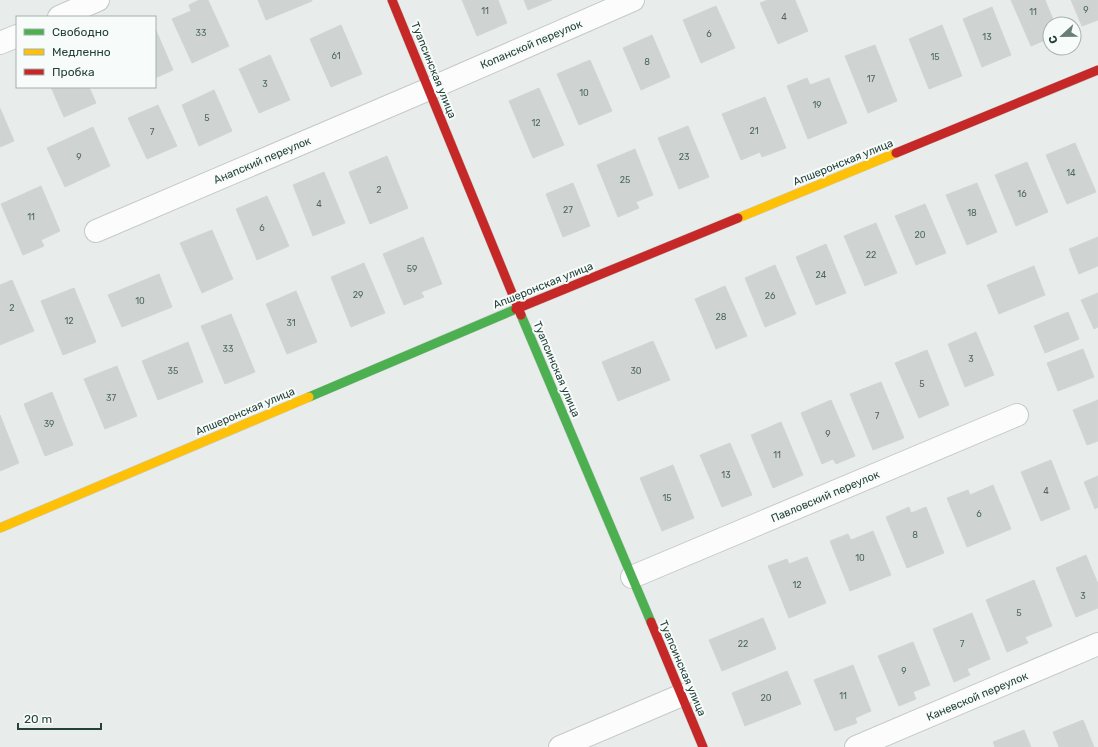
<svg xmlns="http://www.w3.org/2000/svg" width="1098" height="747" font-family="Rubik,sans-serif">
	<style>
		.building { fill: #cfd4d2; stroke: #d1d6d4 }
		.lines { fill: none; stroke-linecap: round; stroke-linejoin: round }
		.street-casing { stroke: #c5cac8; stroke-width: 24 }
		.fast-casing { stroke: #c3cbc8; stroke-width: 10 }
		.slow-casing { stroke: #c3cbc8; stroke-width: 10 }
		.jam-casing { stroke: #c3cbc8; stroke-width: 10 }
		.street { stroke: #fcfcfc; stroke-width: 22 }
		.fast { stroke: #4caf50; stroke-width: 9 }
		.slow { stroke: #ffc107; stroke-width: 9 }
		.jam { stroke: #c62828; stroke-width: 9 }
		.labels { text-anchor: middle; stroke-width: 4; stroke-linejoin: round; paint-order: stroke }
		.number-label { font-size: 9px; fill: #506761 }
		.street-label { font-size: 11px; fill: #24423a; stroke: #f7fbf9 }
	</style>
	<rect width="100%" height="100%" fill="#e8edeb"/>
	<path class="building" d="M199 0H208L229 46 192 63 172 19 191 11 189 5Z
		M258 0H312V1L266 20Z
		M462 0H498L507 23 477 36Z
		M524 0H552L528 10Z
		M768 0H795L808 31 778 44 760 3Z
		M1011 0H1045L1055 24H1050V38L1031 46Z
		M1071 0H1098V20L1082 26Z
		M716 6 735 48 701 63 683 20Z
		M992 7 1011 55 982 67 963 19Z
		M341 25 362 74 331 87 310 39Z
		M942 25 962 76 929 89 909 39Z
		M155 28 173 70 155 78Z
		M652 35 670 77 641 90 623 48Z
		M875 45 897 101 868 113 845 56Z
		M270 55 290 100 259 113 239 69Z
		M590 60 612 111 579 125 557 74Z
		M807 78 810 85 829 78 847 123 808 139 787 86Z
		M51 87H89L96 103 64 117Z
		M539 88 564 145 533 158 509 101Z
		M214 90 232 131 199 146 182 105Z
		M765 97 786 148 762 157 760 152 741 160 722 114Z
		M158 105 177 146 147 159 128 118Z
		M0 108 14 141 0 147Z
		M688 126 709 177 679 189 658 138Z
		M93 127 110 166 65 187 47 148Z
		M1075 143 1096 192 1067 204 1046 155Z
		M635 149 653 195 636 202 639 208 618 217 597 165Z
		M387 156 408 208 370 224 349 172Z
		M1027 162 1048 212 1016 226 995 175Z
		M324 172 345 223 313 236 293 185Z
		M573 183 590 226 563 237 546 194Z
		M977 183 997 232 967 245 946 195Z
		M41 186 60 231 41 240 44 246 23 255 1 204Z
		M267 196 289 246 257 260 236 209Z
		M925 204 946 253 916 265 895 216Z
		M876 223 897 273 865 286 844 236Z
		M212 230 233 279 202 293 180 243Z
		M423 237 442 284 421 292 424 297 404 305 383 254Z
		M1098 237V266L1079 274 1069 249Z
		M826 244 846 293 816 305 796 257Z
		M364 263 385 313 351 327 331 277Z
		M775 265 796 314 765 327 745 278Z
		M1034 266 1045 295 999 314 987 285Z
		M159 274 172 307 122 327 108 295Z
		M12 280 34 331 0 345V285Z
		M725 286 747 336 716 349 695 299Z
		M74 288 96 342 63 355 41 301Z
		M296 291 317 342 287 354 266 304Z
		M1098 293V327L1094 329 1081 300Z
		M1068 312 1079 339 1045 353 1034 326Z
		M231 314 255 372 225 384 201 326Z
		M976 332 994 375 965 387 948 344Z
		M653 341 670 380 618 401 602 362Z
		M188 342 203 382 158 400 142 361Z
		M1083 349 1094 377 1058 391 1047 363Z
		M927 350 949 405 919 418 895 363Z
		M117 366 137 416 105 429 84 379Z
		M881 382 904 438 873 450 850 394Z
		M52 392 73 445 45 456 24 404Z
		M831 400 855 456 836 464 833 459 822 464 801 413Z
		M1098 400V441L1087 445 1073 410Z
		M0 415 19 463 0 471Z
		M781 422 803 475 773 488 751 435Z
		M730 443 752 495 722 507 700 455Z
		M1051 460 1070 509 1041 521 1021 472Z
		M673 465 694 518 662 531 640 478Z
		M1098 476V507L1095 509 1084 482Z
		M993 485 1011 529 967 547 947 498 968 490 970 495Z
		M909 507 911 513 926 507 944 553 907 568 886 517Z
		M873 531 891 575 850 591 830 541 848 534 851 540Z
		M1086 555 1098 584V608L1076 617 1056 568Z
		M807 557 826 603 789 618 768 566 787 559 789 564Z
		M1034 580 1052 626 1025 637 1028 643 1007 652 986 600Z
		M972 613 990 659 967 669 970 675 954 682 933 629Z
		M763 618 776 649 722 671 709 640Z
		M913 642 930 685 913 692 916 699 899 706 878 656Z
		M853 665 871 711 855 718 857 723 835 731 814 680Z
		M787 671 801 704 745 726 732 693Z
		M1083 720 1094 747H1059L1053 732Z
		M1024 730 1031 747H995L993 742Z"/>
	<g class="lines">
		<defs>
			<path id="street" d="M59 17 98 0
				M0 43 17 36
				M96 231 429 89 633 0
				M632 577 1017 415
				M560 747 682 695
				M856 747 1098 644"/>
			<path id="fast" d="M521 315 651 622
				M309 397 516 309"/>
			<path id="slow" d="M738 218 896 153
				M0 528 309 397"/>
			<path id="jam" d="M392 0 521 315
				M896 153 1098 70
				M516 309 738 218
				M651 622 703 747"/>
		</defs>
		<use href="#street" class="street-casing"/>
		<use href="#fast" class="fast-casing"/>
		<use href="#slow" class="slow-casing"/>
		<use href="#jam" class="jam-casing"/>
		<use href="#street" class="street"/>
		<use href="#fast" class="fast"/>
		<use href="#slow" class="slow"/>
		<use href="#jam" class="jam"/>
	</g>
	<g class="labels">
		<g class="number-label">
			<text x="1086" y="13">9</text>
			<text x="485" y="14">11</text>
			<text x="1033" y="15">11</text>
			<text x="784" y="20">4</text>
			<text x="201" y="36">33</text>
			<text x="709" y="37">6</text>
			<text x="987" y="40">13</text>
			<text x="336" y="59">61</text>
			<text x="935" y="60">15</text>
			<text x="647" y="65">8</text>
			<text x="871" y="82">17</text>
			<text x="265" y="87">3</text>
			<text x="584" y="96">10</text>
			<text x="817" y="108">19</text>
			<text x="207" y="121">5</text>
			<text x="536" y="126">12</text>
			<text x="754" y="134">21</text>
			<text x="152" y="135">7</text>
			<text x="79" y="160">9</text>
			<text x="684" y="160">23</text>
			<text x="1071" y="176">14</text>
			<text x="625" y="183">25</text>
			<text x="379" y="193">2</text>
			<text x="1022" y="197">16</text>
			<text x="319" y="207">4</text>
			<text x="568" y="213">27</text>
			<text x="972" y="216">18</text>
			<text x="31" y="220">11</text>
			<text x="262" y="231">6</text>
			<text x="920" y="238">20</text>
			<text x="871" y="258">22</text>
			<text x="412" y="272">59</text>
			<text x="821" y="278">24</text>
			<text x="358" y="298">29</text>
			<text x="770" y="299">26</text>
			<text x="140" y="304">10</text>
			<text x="12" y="311">2</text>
			<text x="721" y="320">28</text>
			<text x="69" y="324">12</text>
			<text x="291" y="326">31</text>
			<text x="228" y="352">33</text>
			<text x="971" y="362">3</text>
			<text x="173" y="374">35</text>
			<text x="636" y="374">30</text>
			<text x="922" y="387">5</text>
			<text x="111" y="401">37</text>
			<text x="877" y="419">7</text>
			<text x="49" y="427">39</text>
			<text x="828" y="437">9</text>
			<text x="777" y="458">11</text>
			<text x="726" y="478">13</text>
			<text x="1046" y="494">4</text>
			<text x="667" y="501">15</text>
			<text x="979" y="517">6</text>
			<text x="915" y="538">8</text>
			<text x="860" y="561">10</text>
			<text x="797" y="588">12</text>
			<text x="1083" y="599">3</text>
			<text x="1019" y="616">5</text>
			<text x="743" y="647">22</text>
			<text x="962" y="647">7</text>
			<text x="904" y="674">9</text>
			<text x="843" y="699">11</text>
			<text x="766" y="701">20</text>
		</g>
		<g class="street-label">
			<text transform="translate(531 44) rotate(-23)" y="4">Копанской переулок</text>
			<text transform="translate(434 70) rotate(68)" y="4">Туапсинская улица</text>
			<text transform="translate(262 160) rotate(-23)" y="4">Анапский переулок</text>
			<text transform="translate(843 162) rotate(-22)" y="4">Апшеронская улица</text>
			<text transform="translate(543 285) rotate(-22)" y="4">Апшеронская улица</text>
			<text transform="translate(557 369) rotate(67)" y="4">Туапсинская улица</text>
			<text transform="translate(245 411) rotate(-23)" y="4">Апшеронская улица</text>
			<text transform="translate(825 496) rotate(-23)" y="4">Павловский переулок</text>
			<text transform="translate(683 668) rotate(67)" y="4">Туапсинская улица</text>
			<text transform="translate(977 696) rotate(-23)" y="4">Каневской переулок</text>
		</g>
	</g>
	<rect x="16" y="16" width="140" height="72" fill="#f7fbf9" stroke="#a3b1ad"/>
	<rect x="24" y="29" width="20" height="6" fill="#4caf50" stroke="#a3b1ad"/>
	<text x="52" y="36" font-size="12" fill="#24423a">Свободно</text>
	<rect x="24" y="49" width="20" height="6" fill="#ffc107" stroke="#a3b1ad"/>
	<text x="52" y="56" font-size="12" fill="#24423a">Медленно</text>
	<rect x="24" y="69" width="20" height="6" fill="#c62828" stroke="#a3b1ad"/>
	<text x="52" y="76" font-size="12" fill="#24423a">Пробка</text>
	<g transform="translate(1062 36) rotate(248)"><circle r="19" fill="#f7fbf9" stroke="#a3b1ad"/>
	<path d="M0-3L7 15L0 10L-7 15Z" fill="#697e78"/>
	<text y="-6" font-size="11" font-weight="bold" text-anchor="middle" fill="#24423a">С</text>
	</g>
	<path d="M18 723v6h83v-6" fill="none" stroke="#24423a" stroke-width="2"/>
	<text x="24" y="723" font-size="12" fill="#24423a" stroke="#f7fbf9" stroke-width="3" paint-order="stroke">20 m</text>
</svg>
